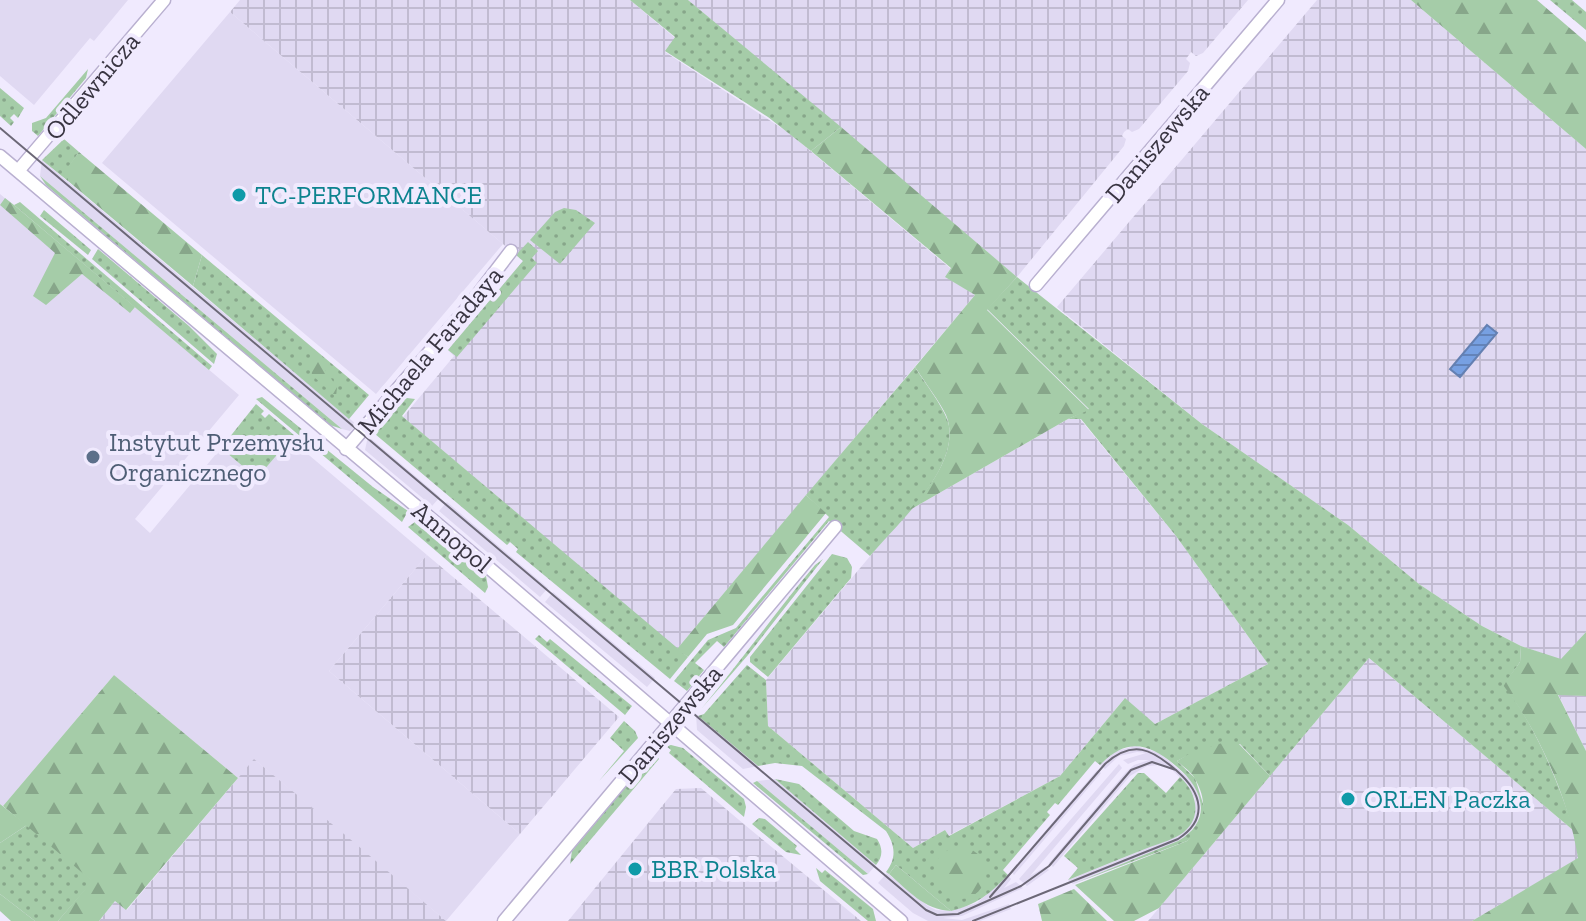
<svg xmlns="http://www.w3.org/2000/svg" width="1586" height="921" font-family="'Zilla Slab',serif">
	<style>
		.built { fill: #e0d9f2 }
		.industrial { fill: url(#industrial-grid) }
		.grass { fill: url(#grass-dots) }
		.forest { fill: url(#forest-firs) }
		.garden { fill: #a5cca8 }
		.water { fill: url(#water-rules); stroke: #6480b2; stroke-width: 2 }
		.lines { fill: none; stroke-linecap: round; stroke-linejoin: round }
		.minor-casing { stroke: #b9b0d0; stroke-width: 15 }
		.minor { stroke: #fff; stroke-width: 12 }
		.tram { stroke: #6c6877; stroke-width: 2 }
		.culture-dot { fill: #0f9aa8; stroke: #f0eafe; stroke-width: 3 }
		.service-dot { fill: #5c6f8a; stroke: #f0eafe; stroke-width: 3 }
		.labels { text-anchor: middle; stroke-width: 8; stroke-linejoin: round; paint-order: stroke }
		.street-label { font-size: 26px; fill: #393542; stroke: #f0eafe }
		.culture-label { font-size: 26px; fill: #0d838f; stroke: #f0eafe; text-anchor: start }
		.service-label { font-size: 26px; fill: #4e5e75; stroke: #f0eafe; text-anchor: start }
	</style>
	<defs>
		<pattern id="industrial-grid" width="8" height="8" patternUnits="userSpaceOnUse" patternTransform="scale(2)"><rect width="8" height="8" fill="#e0d9f2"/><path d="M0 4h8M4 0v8" fill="none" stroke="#c1bbd1"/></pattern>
		<pattern id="grass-dots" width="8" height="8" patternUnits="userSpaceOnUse" patternTransform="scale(2)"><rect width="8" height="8" fill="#a5cca8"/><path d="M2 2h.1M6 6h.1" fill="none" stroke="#87a68a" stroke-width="1.8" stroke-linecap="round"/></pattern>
		<pattern id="forest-firs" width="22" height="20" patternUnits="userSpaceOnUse" patternTransform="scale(2)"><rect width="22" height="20" fill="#a5cca8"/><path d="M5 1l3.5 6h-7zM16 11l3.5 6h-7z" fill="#87a68a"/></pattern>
		<pattern id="water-rules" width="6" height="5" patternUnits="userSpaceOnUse" patternTransform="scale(2)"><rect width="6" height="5" fill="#77a0e2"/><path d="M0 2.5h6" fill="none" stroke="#6383b9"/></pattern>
	</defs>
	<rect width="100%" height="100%" fill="#f0eafe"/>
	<path class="built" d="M0 0H128L94 41 90 38 34 105 0 76Z
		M230 12 503 244 376 394 102 163Z
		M42 160 357 425 350 431 342 429 40 176Z
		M0 194 239 395 135 519 150 533 221 448 257 478 290 439 427 555 329 671 520 834 446 921 255 760 238 778 114 675 3 806 0 804Z
		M368 436 440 497 432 506 365 450Z
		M447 502 548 588 540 597 439 511Z
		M553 592 655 678 647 687 545 602Z
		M696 714 758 766 743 769 697 730Z
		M1136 746 1160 753 1193 782 1201 801 1197 823 1187 835 1173 844 1073 884 1068 880 1177 836 1192 821 1195 799 1187 784 1171 769 1160 765 1147 766 1130 776 1053 867 1049 863 1126 772 1134 765 1149 760H1138L1128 764 1123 760 1146 753 1137 752 1119 756 1105 769 1100 765 1116 751Z
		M1119 764 1122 768 1030 876 1045 867 1049 870 1027 886 1019 879Z
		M1097 770 1101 773 1014 875 1011 871Z
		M775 779 876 865 868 874 757 781Z
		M887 873 928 906 936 910 950 911 977 903 1008 875 1011 879 1004 888 1016 882 1023 888 962 916 943 918 962 920 1009 904 1011 909 980 921H928L913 913 878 883Z"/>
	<path class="industrial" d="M240 0H630L675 38 665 52 789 133 951 269 946 277 975 295 677 649 403 417 454 356 448 350 523 261 230 12Z
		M688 0H1248L1203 53 1196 56 1191 52 1186 59 1190 63 1188 71 1139 129 1132 132 1128 129 1124 132 1122 136 1126 139 1124 146 1017 277Z
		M1317 0H1411L1586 149V632L1561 660 1521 646 1482 626 1419 584 1348 525 1202 424 1057 307Z
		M1068 419H1080L1176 536 1268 664 1155 724 1124 699 1060 776 948 836 945 830 913 848 768 726 766 680 908 511Z
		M427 555 619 717 520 834 329 671Z
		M1369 658 1574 831 1579 858 1472 921H1148Z
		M1558 694 1586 696V751Z
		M254 759 356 844 446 921H99L115 901 127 910Z
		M701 788 745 825 861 921H568L676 789Z"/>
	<path class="grass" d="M630 0H688L841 127 811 151 768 117 665 51 675 37Z
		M1550 0H1572L1586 12V30Z
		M88 69 86 78 38 136 32 131V123L46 118Z
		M0 88 24 108 18 118 14 114 10 118 14 122 11 126 0 116Z
		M64 139 79 152 68 168V181L42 160Z
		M40 176 342 429 330 425 46 185Z
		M20 202 212 366 209 370 14 205Z
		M564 208 576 210 595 223 560 264 530 240 555 212Z
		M44 210 91 250 88 255 40 216Z
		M528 242 538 251 532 258 537 263 457 357 448 350 523 261 516 255Z
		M98 249 189 326 217 354 214 364 92 259Z
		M202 255 369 395 349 419 193 286Z
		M1017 277 1202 424 1348 525 1419 584 1482 626 1521 646 1520 662 1504 685C1536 727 1558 781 1574 831L1369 658 1270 776 1240 744C1217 747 1197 749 1177 761L1195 778 1205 810 1202 824 1196 834 1187 841 1073 884 1178 841C1214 820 1203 788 1176 766 1149 743 1127 737 1100 765L1095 761 1058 805 1055 803 1047 812 1050 815 1003 870 1008 875C990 894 976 905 951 911L896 865 889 874 886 872C897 858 895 845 886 831L802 766 775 763 758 766 698 716 704 714 747 665 766 680 768 726 913 848 945 830 949 836 1060 776 1125 698 1155 724 1268 664 1176 536 1081 419H1068L1089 409 987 309Z
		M915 367C924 382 947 411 949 426 956 472 897 524 870 556L829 521 724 647 717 641 695 663 704 670 687 691 674 681 708 640 736 628 829 517 806 495Z
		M262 397 373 487 408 511 402 522 256 399Z
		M407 398 415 399 402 416 688 657 670 679 516 552 518 549 510 542 507 545 375 434 373 429 391 407Z
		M256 404 264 411 261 414 265 418 269 414 294 435 257 478 221 448Z
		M419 519 486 576 488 587 485 593 408 527Z
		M832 554 847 558 852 567 851 578 768 677 750 662V657Z
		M823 559 748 655 702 708C741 661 776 612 815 565Z
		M539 635 547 642 550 639 632 706 625 715 535 639Z
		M624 721 635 731 638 738 599 781 624 751 610 738Z
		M671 745 683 748 744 799 746 807 744 817 669 753 671 750 666 746Z
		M655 752 659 759 570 864 572 851Z
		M1138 773H1144L1166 793 1180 777C1196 791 1203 816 1184 832 1175 839 1161 843 1150 847 1122 858 1095 869 1068 880L1078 868 1064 856Z
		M775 779 799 784 854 831 877 839C883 848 883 857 876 865Z
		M757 781 868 874 863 875 753 783Z
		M759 818 765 819 797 846 795 849 801 855 786 852 752 824Z
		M27 825 93 881 58 921H35L0 894V843Z
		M816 868 822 873 825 870 873 909 876 921H868L820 881Z"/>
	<path class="forest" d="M1411 0H1537L1586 42V149Z
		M841 127 1017 277 987 310 1089 410 1068 419 908 511C930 489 960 449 946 415 940 402 924 381 915 367L975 295 945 277 951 268 811 151Z
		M79 152 202 255 193 286 68 181 67 168Z
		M5 198 14 205 135 307 130 313 82 274 46 305 33 296 55 253 0 205Z
		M318 360 337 387 336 397 312 375 310 363Z
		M806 495 826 513 733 625 707 634 688 657 677 649Z
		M1586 632V696L1558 695 1586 751V921H1472L1578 858C1569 800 1539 731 1503 685L1520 662 1521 646 1561 659Z
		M114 675 238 778 126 910 115 901 99 921H58L92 881 3 806Z
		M1229 741 1239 744 1270 776 1159 908 1134 921H1114L1075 885 1187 841C1206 825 1208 801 1195 779 1192 772 1182 766 1177 761L1192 752Z
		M934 873a26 26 0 1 1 52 0a26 26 0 1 1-52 0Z
		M1074 889 1107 921H1042L1038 904Z
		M0 894 35 921H11L0 911Z"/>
	<path class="garden" d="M0 804 27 825 0 843Z
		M896 865 951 911C924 910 908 890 889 874Z"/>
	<path class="water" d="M1487 325 1497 333 1460 377 1450 369Z"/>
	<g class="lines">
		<defs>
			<path id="minor" d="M0 156 467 549 901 921
				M18 171 164 0
				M1036 285 1278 0
				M346 449 469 306 511 251
				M504 921 835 527"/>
		</defs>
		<use href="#minor" class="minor-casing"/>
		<use href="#minor" class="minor"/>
		<path class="tram" d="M0 128 926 910 937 915 958 914 1021 886 1049 866 1131 770 1152 762 1176 770
			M973 921 1178 839C1209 819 1202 793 1177 771 1152 749 1133 739 1105 764L990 897"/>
	</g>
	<g class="culture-dot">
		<circle cx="239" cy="195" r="8"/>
		<circle cx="1348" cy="799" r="8"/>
		<circle cx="635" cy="869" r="8"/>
	</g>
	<circle class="service-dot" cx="93" cy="457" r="8"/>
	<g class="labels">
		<g class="street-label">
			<text transform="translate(92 86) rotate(-50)" y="9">Odlewnicza</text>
			<text transform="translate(1157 143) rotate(-50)" y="9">Daniszewska</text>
			<text transform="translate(430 350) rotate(-50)" y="9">Michaela Faradaya</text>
			<text transform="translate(452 537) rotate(40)" y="9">Annopol</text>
			<text transform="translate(670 724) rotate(-50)" y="9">Daniszewska</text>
		</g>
		<g class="culture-label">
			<text x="255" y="204">TC-PERFORMANCE</text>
			<text x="1364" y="808">ORLEN Paczka</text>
			<text x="651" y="878">BBR Polska</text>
		</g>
		<g class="service-label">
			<text x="109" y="451">Instytut Przemysłu<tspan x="109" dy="30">Organicznego</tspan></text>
		</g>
	</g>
</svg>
